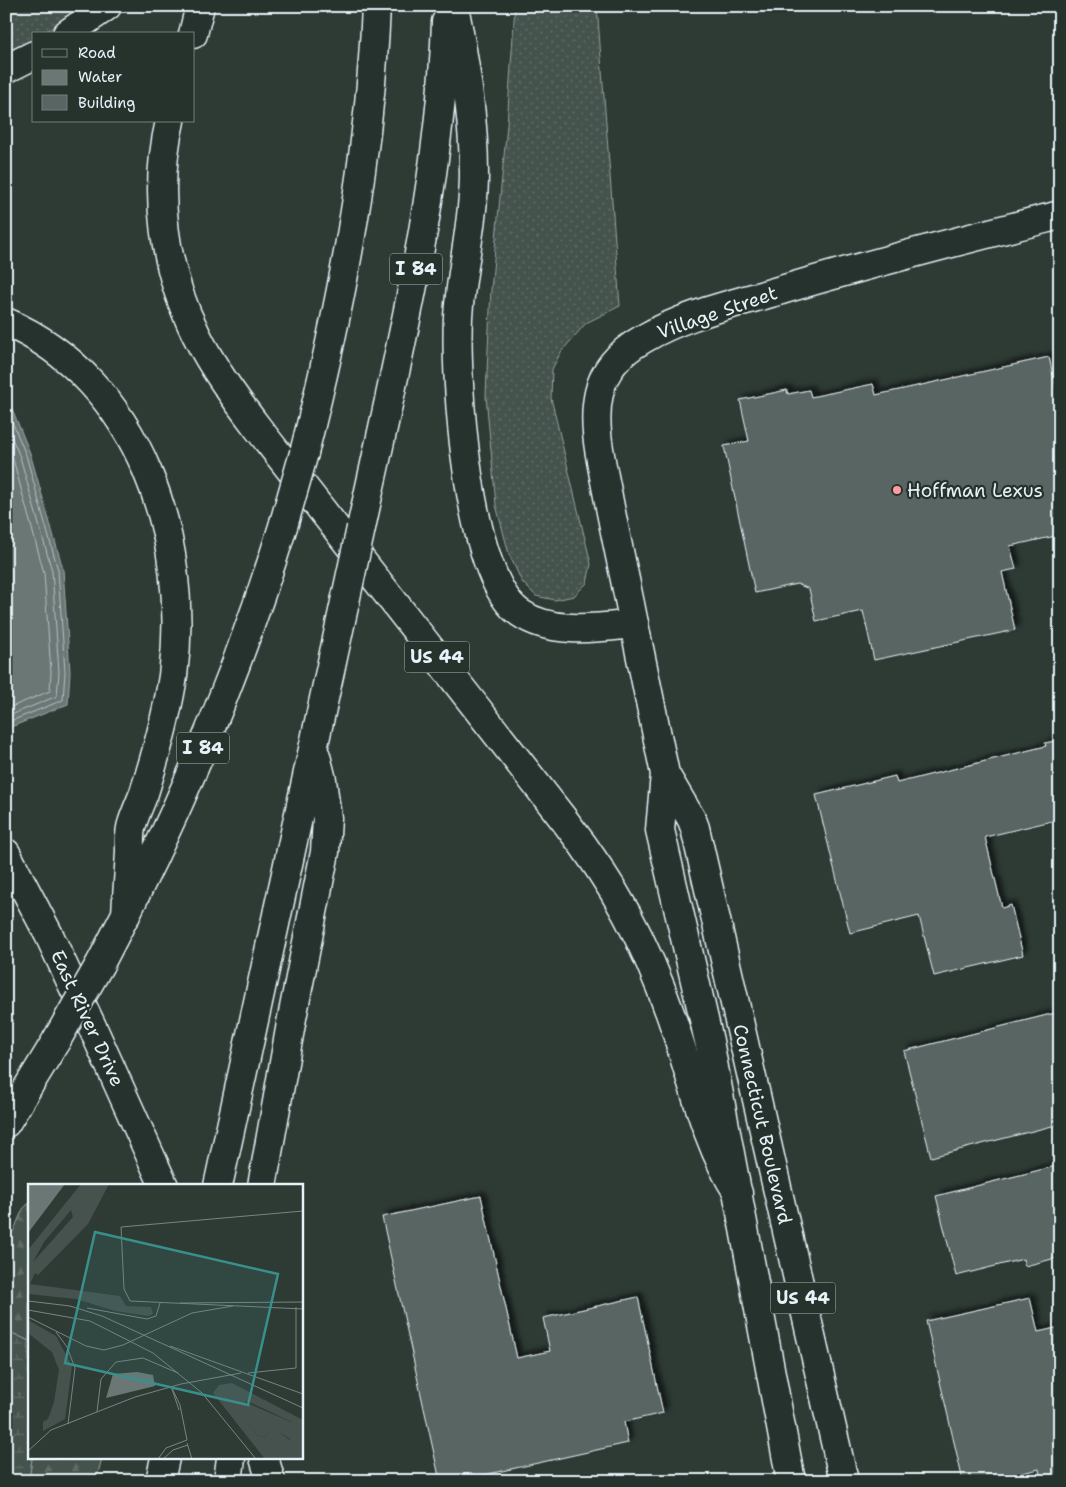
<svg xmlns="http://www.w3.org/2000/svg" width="1066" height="1487" font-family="'Shantell Sans',sans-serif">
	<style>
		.grass { fill: url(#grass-dots); stroke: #96a2a3 }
		.forest { fill: url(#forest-firs); stroke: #96a2a3 }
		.wetland { fill: url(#wetland-marsh); stroke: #96a2a3 }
		.water { fill: #6b7775; stroke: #9da8a9 }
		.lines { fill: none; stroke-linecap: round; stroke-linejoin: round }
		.shore { stroke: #b6c0c4; stroke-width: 1 }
		.building { fill: #596563; stroke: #e8f1f8; filter: url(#shadow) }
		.tertiary-casing { stroke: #e8f1f8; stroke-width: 31 }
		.secondary-casing { stroke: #e8f1f8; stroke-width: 31 }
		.primary-casing { stroke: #e8f1f8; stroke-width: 31 }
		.motorway-casing { stroke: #e8f1f8; stroke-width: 31 }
		.tertiary { stroke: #26332d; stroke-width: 28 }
		.secondary { stroke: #26332d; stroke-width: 28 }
		.primary { stroke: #26332d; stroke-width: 28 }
		.motorway { stroke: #26332d; stroke-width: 28 }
		.motorway-bridge-casing { stroke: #e8f1f8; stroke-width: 31; stroke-linecap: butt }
		.motorway-bridge { stroke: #26332d; stroke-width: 28 }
		.poi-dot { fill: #ff9aa2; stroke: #26332d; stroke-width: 2 }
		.labels { text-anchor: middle; stroke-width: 4.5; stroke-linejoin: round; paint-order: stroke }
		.shield { fill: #26332d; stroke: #aeb8bb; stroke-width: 1 }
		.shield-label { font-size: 18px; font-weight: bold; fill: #e8f1f8 }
		.street-label { font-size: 19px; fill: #e8f1f8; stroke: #26332d }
		.poi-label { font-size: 19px; fill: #e8f1f8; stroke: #26332d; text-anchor: start }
		.inset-road { fill: none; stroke: #788483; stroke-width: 1 }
		.view { fill: #3a8f8a; fill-opacity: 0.15; stroke: #3a8f8a; stroke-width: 2.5 }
		.inset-edge { fill: none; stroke: #e8f1f8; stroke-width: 2.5 }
	</style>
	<defs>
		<pattern id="grass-dots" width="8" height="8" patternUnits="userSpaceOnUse" patternTransform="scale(1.25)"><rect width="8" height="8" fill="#45524e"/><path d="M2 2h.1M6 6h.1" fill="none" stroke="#606b68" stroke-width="1.8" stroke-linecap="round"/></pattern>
		<pattern id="forest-firs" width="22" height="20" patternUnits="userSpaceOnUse" patternTransform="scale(1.25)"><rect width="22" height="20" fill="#45524e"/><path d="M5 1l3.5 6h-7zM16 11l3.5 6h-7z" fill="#606b68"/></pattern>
		<pattern id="wetland-marsh" width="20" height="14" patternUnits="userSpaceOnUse" patternTransform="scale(1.25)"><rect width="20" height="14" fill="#45524e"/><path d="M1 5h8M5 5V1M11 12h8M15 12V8" fill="none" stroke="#606b68"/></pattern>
		<filter id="shadow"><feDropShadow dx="4.5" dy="-4.5" stdDeviation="2.5" flood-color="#0009"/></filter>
	</defs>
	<rect width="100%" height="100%" fill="#2e3b35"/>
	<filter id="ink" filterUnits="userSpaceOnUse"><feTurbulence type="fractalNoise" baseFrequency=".02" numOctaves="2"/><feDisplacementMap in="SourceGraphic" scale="10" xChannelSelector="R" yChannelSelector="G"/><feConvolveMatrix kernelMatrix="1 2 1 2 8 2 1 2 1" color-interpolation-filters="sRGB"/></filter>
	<g filter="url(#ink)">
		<path class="grass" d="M6 6H86L44 33 34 34V39L6 52Z
			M515 6H597L620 306 586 323 561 352 552 369 551 398 591 564 587 583 574 596 555 600 536 596 522 582 509 554 496 505 486 396 488 349 491 290 507 125Z"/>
		<path class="forest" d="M29 1203V1341L12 1333 6 1335V1248L23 1209Z
			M32 1458H102L96 1481H29Z"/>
		<path class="wetland" d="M12 1333 29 1341V1458H32L29 1481H6V1335Z"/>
		<path class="water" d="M6 394 30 453 63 569 70 672 68 704 6 729Z"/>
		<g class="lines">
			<path class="shore" d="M6 407 26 455 58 570 65 672 63 700 6 723
				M6 424 20 457 52 571 59 672 57 696 6 717
				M6 443 13 459 44 573 51 672 50 691 6 709"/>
		</g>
		<path class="building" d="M1049 357 1060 405V535L1010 546 1016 569 1002 572 1015 630 874 660 863 611 816 621 809 589 797 584 755 593 724 446 749 441 740 400 787 390 788 394 809 390 811 397 873 384 876 395Z
			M1060 740V819L985 837 1002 908 1011 905 1023 955 934 976 919 916 850 933 816 795 895 776 897 783 1046 746 1045 743Z
			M1055 1013 1060 1034V1124L931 1157 904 1051Z
			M1060 1165V1257L1025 1266 1023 1259 956 1276 936 1196Z
			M481 1196 517 1358 550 1351 543 1318 638 1297 663 1413 624 1422 628 1443 457 1481H440L382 1217Z
			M1030 1298 1038 1332 1060 1327V1481H1041L1039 1469 988 1481H963L926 1321Z"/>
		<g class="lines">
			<defs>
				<path id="tertiary" d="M6 853 49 935 95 1033 164 1186
					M264 1458 271 1481"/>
				<path id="secondary" d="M634 624C626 583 617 543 609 502 603 467 591 428 599 393 604 369 622 351 643 339 683 315 733 304 778 291 871 263 966 239 1060 215"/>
				<path id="primary" d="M634 624 665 774 660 830 709 1041 791 1481
					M665 774 692 820 695 828 844 1481"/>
				<path id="motorway" d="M454 6C465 62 474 118 474 174 474 222 461 269 458 317 455 379 467 577 520 613 552 635 597 628 634 624
					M67 34 107 6
					M193 34 200 6
					M6 69 34 55
					M170 121C153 192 164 270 196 334 212 367 235 398 257 427L565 821C614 884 645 941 671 1016 691 1073 705 1143 738 1193
					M6 322C140 380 191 539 173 676 167 715 156 755 144 793 140 803 135 814 132 824 129 832 130 843 130 851 129 872 127 894 126 915
					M304 453C341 307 370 158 376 6
					M361 528C397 360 440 194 446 22
					M100 964C175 823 237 676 284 523
					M6 1123 56 1041
					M218 1186 345 602
					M262 1186 292 1018 325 852 327 818 322 780 316 756
					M160 1481 165 1458
					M228 1481 231 1458"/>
			</defs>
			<use href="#tertiary" class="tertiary-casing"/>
			<use href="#secondary" class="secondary-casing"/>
			<use href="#primary" class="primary-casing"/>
			<use href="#motorway" class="motorway-casing"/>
			<use href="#tertiary" class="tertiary"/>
			<use href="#secondary" class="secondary"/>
			<use href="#primary" class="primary"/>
			<use href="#motorway" class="motorway"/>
			<defs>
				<path id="motorway-bridge" d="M284 523 304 453
					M345 602 361 528
					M56 1041 100 964"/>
			</defs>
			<use href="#motorway-bridge" class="motorway-bridge-casing"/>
			<use href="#motorway-bridge" class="motorway-bridge"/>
		</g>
	</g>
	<circle class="poi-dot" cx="897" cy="490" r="5"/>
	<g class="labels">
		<g class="shield">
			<rect x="390" y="253.5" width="52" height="31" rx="4"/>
			<rect x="404.5" y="641.5" width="65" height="31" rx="4"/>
			<rect x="177" y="732.5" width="52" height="31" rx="4"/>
			<rect x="770.5" y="1282.5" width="65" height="31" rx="4"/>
		</g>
		<g class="shield-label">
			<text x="416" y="275">I 84</text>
			<text x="437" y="663">US 44</text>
			<text x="203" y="754">I 84</text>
			<text x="803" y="1304">US 44</text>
		</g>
		<g class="street-label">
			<text transform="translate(717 312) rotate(-19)" y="7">Village Street</text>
			<text transform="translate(88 1018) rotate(65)" y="7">East River Drive</text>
			<text transform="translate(763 1124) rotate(77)" y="7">Connecticut Boulevard</text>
		</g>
		<g class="poi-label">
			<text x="907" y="497">Hoffman Lexus</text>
		</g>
	</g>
	<g transform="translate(28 1184)">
		<rect width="275" height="275" fill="#2e3b35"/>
		<path d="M53 0H81L60 40 10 91 7 89 2 100 92 112 98 122 123 123 125 130 120 132 87 127 48 115 0 110V66ZM43 26 45 33 5 78 16 58ZM0 136 28 152 44 182 37 235 15 247V238L20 235 26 218 31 186 24 168 0 149Z" fill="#45524e" fill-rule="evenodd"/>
		<path d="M204 199 275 236V275H237L233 270 185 209 191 201ZM219 217 264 238 262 256 251 248H241L237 253 229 251 208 224Z" fill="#45524e" fill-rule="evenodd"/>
		<path d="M205 213 268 240 273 246V253L267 258 251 248H241L237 253 229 251 201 217Z" fill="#45524e"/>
		<path d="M0 0H37L0 49ZM109 188 125 191 127 202 78 214 85 190Z" fill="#6b7775"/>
		<path class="inset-road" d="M275 27 93 43 96 105 102 117 275 125M0 117 42 122 74 132 275 224M152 119 275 118M59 124 119 135 128 132 132 119M0 126 62 137 125 169 174 209 228 275M0 133 58 162 76 166 95 161 164 129 205 122M28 148 39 163 47 184 40 240M142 162 275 210M220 189 268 184V123M143 202 152 221 159 256M143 202 151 226M69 228 73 195 88 178 115 174 150 189M159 259 164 275M0 267 23 246 107 213 153 200 213 189M130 275 138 264 159 256M135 275 145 266 160 261"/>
		<path class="view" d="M67 48 250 90 220 221 37 179Z"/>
		<rect width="275" height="275" class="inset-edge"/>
	</g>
	<rect width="1066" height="1487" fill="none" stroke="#26332d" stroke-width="25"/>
	<rect x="12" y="12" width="1041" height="1462" fill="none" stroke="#e8f1f8" stroke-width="2" filter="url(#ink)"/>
	<rect x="32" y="32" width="162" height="90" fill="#26332d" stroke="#747f7e"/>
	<rect x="42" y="49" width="25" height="8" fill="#26332d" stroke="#747f7e"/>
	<text x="78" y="58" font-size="15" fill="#e8f1f8">Road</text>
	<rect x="42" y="70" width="25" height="15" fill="#6b7775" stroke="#747f7e"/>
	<text x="78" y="82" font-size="15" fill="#e8f1f8">Water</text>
	<rect x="42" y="95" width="25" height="15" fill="#596563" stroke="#747f7e"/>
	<text x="78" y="108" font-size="15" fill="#e8f1f8">Building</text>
</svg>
